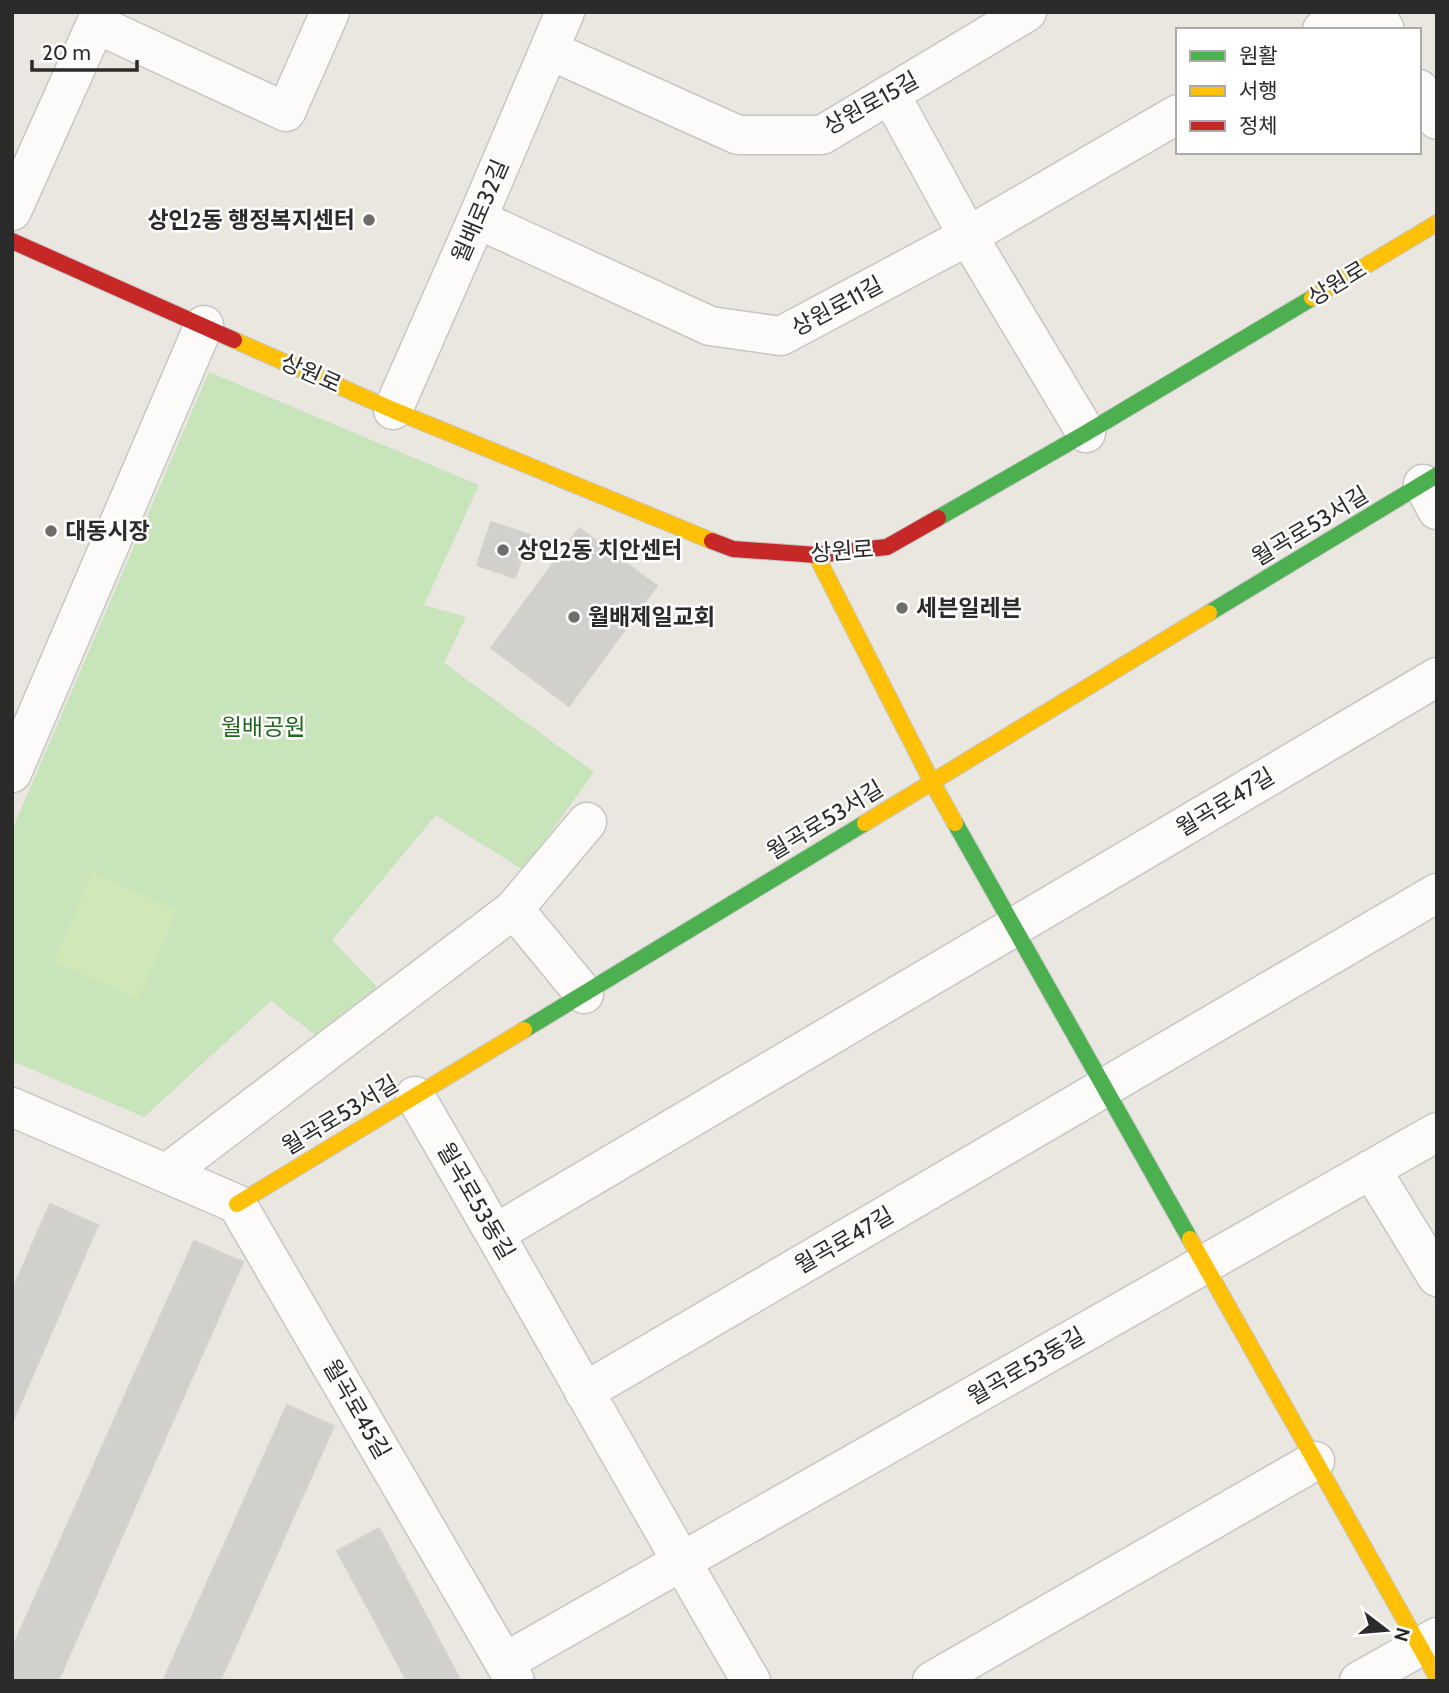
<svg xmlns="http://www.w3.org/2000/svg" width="1449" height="1693" font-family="Cabin,'Noto Sans KR',sans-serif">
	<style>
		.green { fill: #c7e4ba }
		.pitch { fill: #d0e8b8 }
		.building { fill: #d2d0cc; stroke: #d4d2cd; stroke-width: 2 }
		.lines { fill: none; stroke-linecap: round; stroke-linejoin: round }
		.street-casing { stroke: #c7c6c5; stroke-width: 41 }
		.fast-casing { stroke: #c7c6c5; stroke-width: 18 }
		.slow-casing { stroke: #c7c6c5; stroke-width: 18 }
		.jam-casing { stroke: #c7c6c5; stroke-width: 18 }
		.street { stroke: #fcfbfa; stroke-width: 38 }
		.fast { stroke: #4caf50; stroke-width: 16 }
		.slow { stroke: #ffc107; stroke-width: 16 }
		.jam { stroke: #c62828; stroke-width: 16 }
		.poi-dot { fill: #6e6d6a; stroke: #fff; stroke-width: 2.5 }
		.labels { text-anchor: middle; stroke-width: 5; stroke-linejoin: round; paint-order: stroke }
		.street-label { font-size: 23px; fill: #2b2b2b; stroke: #fff }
		.poi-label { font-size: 23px; font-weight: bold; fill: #2b2b2b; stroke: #fff; text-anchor: start }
		.park-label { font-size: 23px; fill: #21671c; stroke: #fff }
	</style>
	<rect width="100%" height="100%" fill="#eae7e0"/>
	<path class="green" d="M209 372 479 485 424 605 466 617 444 663 594 772 523 870 436 815 332 940 380 990 323 1041 271 1001 144 1117 12 1061V830Z"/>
	<path class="pitch" d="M92 873 177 910 139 999 54 962Z"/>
	<path class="building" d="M491 522 530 535 515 578 477 565Z
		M579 528 657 586 569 706 491 648Z
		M50 1204 98 1225 12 1423V1291Z
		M194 1241 243 1262 58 1681H12V1649Z
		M287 1405 334 1426 220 1681H163Z
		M379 1528 461 1681H407L337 1551Z"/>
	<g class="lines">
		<defs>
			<path id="street" d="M1375 12 1385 30
				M96 24 286 112 330 12
				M1322 30 1352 12
				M549 50 738 135H822L1027 12
				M1419 89 1437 120
				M890 94 968 236 1086 433
				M12 211 101 12
				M477 219 710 326 781 336 968 236 1178 114
				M393 410 477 219 565 12
				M1423 484 1437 510
				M12 773 204 325
				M514 909 584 994
				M415 1096C529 1290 637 1487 751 1681
				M12 1107 237 1204 515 1681
				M1371 1169 1437 1277
				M167 1173 514 909 587 822
				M496 1233 1437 677
				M584 1392 1437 893
				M505 1662 1437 1132
				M932 1681 1315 1461
				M1359 1681 1437 1637"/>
			<path id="fast" d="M938 518 1086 433 1312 298
				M1209 613 1437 475
				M955 823 1190 1239
				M524 1030 865 823"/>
			<path id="slow" d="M1312 298 1437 223
				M234 340 393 410 712 541
				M816 555 932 782 955 823
				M865 823 1209 613
				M237 1204 524 1030
				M1190 1239 1437 1677"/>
			<path id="jam" d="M12 241 234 340
				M712 541 733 549 816 555 887 547 938 518"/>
		</defs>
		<use href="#street" class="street-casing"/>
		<use href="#fast" class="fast-casing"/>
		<use href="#slow" class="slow-casing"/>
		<use href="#jam" class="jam-casing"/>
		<use href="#street" class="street"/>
		<use href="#fast" class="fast"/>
		<use href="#slow" class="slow"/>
		<use href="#jam" class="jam"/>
	</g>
	<g class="poi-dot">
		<circle cx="369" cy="220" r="7"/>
		<circle cx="51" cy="531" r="7"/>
		<circle cx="503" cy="550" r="7"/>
		<circle cx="902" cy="608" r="7"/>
		<circle cx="574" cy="617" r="7"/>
	</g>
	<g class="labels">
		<g class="street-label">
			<text transform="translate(871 103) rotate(-29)" y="8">상원로15길</text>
			<text transform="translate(480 211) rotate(-67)" y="8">월배로32길</text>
			<text transform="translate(1337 283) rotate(-31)" y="8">상원로</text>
			<text transform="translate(837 306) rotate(-28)" y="8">상원로11길</text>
			<text transform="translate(311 373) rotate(24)" y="8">상원로</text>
			<text transform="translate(1310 526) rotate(-31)" y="8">월곡로53서길</text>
			<text transform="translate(842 551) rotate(-4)" y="8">상원로</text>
			<text transform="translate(1225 802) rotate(-31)" y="8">월곡로47길</text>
			<text transform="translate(825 820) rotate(-31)" y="8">월곡로53서길</text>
			<text transform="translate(340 1115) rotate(-31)" y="8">월곡로53서길</text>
			<text transform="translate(476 1201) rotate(60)" y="8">월곡로53동길</text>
			<text transform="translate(844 1240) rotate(-30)" y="8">월곡로47길</text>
			<text transform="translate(1026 1366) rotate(-30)" y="8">월곡로53동길</text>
			<text transform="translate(357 1409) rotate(60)" y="8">월곡로45길</text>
		</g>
		<g class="poi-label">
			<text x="355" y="228" text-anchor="end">상인2동 행정복지센터</text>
			<text x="65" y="539">대동시장</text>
			<text x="517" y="558">상인2동 치안센터</text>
			<text x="916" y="616">세븐일레븐</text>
			<text x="588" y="625">월배제일교회</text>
		</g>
		<g class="park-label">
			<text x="263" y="735">월배공원</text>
		</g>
	</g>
	<rect width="1449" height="1693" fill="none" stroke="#2b2b2b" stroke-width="28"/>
	<rect x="1176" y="28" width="245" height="126" fill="#ffffff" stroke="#aaaaaa" stroke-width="2"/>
	<rect x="1190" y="51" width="35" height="10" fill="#4caf50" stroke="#aaaaaa" stroke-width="2"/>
	<text x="1239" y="63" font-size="21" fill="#2b2b2b">원활</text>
	<rect x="1190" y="86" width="35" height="10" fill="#ffc107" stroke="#aaaaaa" stroke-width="2"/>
	<text x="1239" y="98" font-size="21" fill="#2b2b2b">서행</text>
	<rect x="1190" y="121" width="35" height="10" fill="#c62828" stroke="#aaaaaa" stroke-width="2"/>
	<text x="1239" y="133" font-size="21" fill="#2b2b2b">정체</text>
	<g transform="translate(1386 1630) rotate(106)" stroke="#ffffff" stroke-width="5" paint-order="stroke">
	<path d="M0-5L12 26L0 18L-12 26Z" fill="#2b2b2b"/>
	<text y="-10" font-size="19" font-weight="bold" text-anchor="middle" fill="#2b2b2b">N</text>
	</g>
	<path d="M32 60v10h105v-10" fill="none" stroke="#2b2b2b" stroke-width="3.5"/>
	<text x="42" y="60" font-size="21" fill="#2b2b2b" stroke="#ffffff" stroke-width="5" paint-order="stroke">20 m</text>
</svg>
